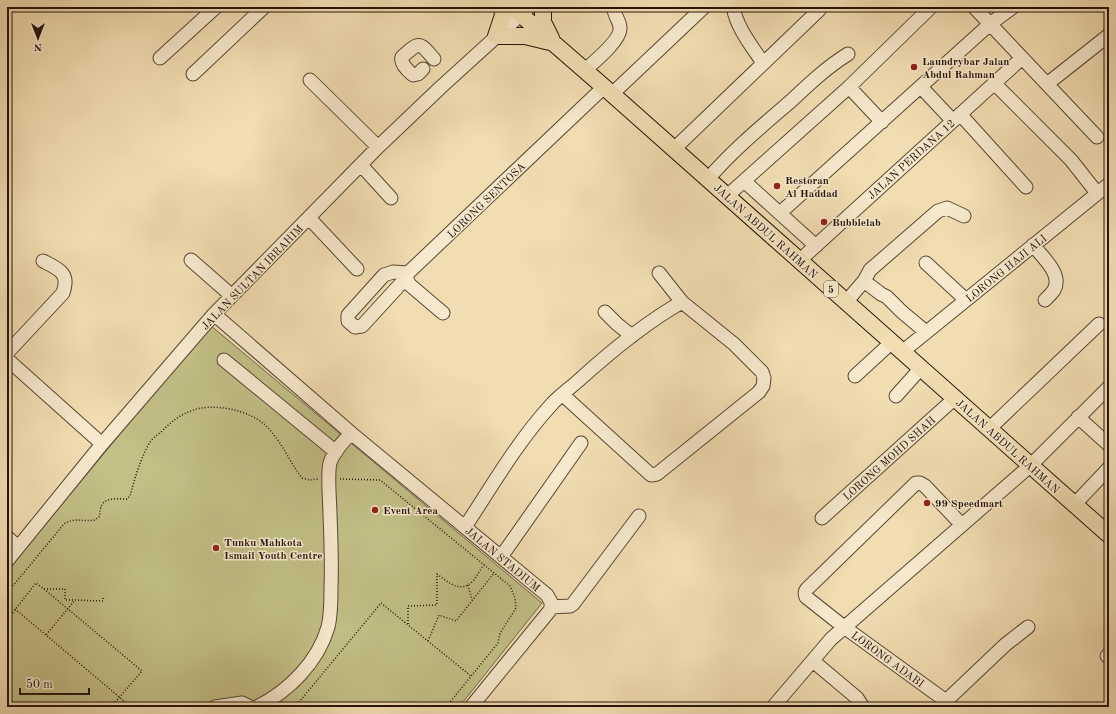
<svg xmlns="http://www.w3.org/2000/svg" width="1116" height="714" font-family="'Old Standard TT',serif">
	<style>
		.green { fill: #c2bf87; stroke: #736948 }
		.lines { fill: none; stroke-linecap: round; stroke-linejoin: round }
		.minor-casing { stroke: #584634; stroke-width: 15 }
		.major-casing { stroke: #24130a; stroke-width: 18 }
		.path { stroke: #24130a; stroke-width: 1.5; stroke-dasharray: 1 2; stroke-linecap: butt }
		.minor { stroke: #f7e9cd; stroke-width: 13 }
		.major { stroke: #f2ddb2; stroke-width: 16 }
		.poi-dot { fill: #8f2418; stroke: #f7e9cd; stroke-width: 1.5 }
		.labels { text-anchor: middle; stroke-width: 3; stroke-linejoin: round; paint-order: stroke }
		.shield { fill: #f7e9cd; stroke: #635344; stroke-width: 1 }
		.shield-label { font-size: 10px; font-weight: bold; fill: #24130a }
		.poi-label { font-size: 11px; font-weight: bold; fill: #24130a; stroke: #f7e9cd; text-anchor: start }
		.street-label { font-size: 11px; fill: #24130a; stroke: #f7e9cd }
	</style>
	<rect width="100%" height="100%" fill="#f2ddb2"/>
	<filter id="stains"><feTurbulence type="fractalNoise" baseFrequency=".005" numOctaves="4"/><feColorMatrix values="0 0 0 0 .2 0 0 0 0 .09 0 0 0 0 .02 0 0 0 .5 -.17"/></filter>
	<radialGradient id="worn" r=".72"><stop offset=".6" stop-color="#630" stop-opacity="0"/><stop offset="1" stop-color="#630" stop-opacity=".3"/></radialGradient>
	<path class="green" d="M210 325 542 603 459 707H7V571Z"/>
	<g class="lines">
		<defs>
			<path id="minor" d="M733 7C737 28 751 45 763 63
				M974 7 1097 137
				M160 58 216 7
				M423 69 418 74 413 75C408 71 400 63 402 57 420 41 419 42 434 59
				M585 70C594 62 621 40 620 28 620 20 613 15 614 7
				M193 74 264 7
				M310 80 378 147
				M994 83 1071 160 1097 193
				M1047 84 1109 35
				M849 87 882 122
				M921 87 953 121
				M612 94 704 7
				M960 114 1026 187
				M674 149 819 10
				M361 165 391 198
				M708 179C733 150 762 126 791 101 809 84 827 67 848 54
				M744 181 816 246
				M727 196 849 87 931 7
				M780 213 990 24 1013 7
				M309 218 357 269
				M1033 245C1042 257 1063 274 1054 290 1052 293 1048 297 1045 300
				M191 260 232 296
				M799 261 1022 58
				M926 263 966 300
				M406 278 362 326 355 327 348 321V315L384 275 393 272 408 273
				M864 281 870 270 938 211 947 208 964 216
				M846 302 864 281 881 294 887 297 902 312 926 332
				M605 312 617 324 632 336
				M443 313 410 285 406 278 408 273 604 87
				M214 314 351 433 547 595 551 602V609L471 707
				M902 352 1109 184
				M7 353 63 293C70 273 59 269 43 261
				M7 359 102 444
				M224 360 336 452
				M855 376 892 342
				M563 395 651 475 657 474 759 392 763 386 764 378 762 372 734 344 682 302 659 273
				M896 396 921 368
				M1078 417 1109 445
				M989 429 1099 324
				M1074 505 1109 468
				M822 518 955 398
				M465 527C492 486 518 441 551 405 559 396 569 389 578 381 610 352 645 323 682 302
				M7 537 18 547
				M501 557 581 443
				M7 561 102 444 214 314 378 147 441 87 529 7
				M551 607 570 606 573 604 639 516
				M1107 656 1109 654
				M813 661 857 698 863 707
				M946 701 1005 645 1028 627
				M215 707 242 703 250 707
				M257 707C289 691 318 662 328 627 331 615 331 600 331 588 332 563 331 539 330 515 330 502 327 475 330 463 333 452 344 441 351 433
				M773 707 831 639 1031 465 1109 387
				M950 707 946 701 844 627 806 597C804 592 805 590 809 587L916 483H920L925 486 962 525"/>
			<path id="major" d="M502 7 503 15 496 36H525L550 42
				M512 7 612 94 1109 535
				M543 7V22L551 38"/>
		</defs>
		<use href="#minor" class="minor-casing"/>
		<use href="#major" class="major-casing"/>
		<path class="path" d="M340 479 380 480 510 586 515 598 516 608 500 633 498 643 446 707
			M468 585 472 600
			M44 589H65V600H75
			M7 593 64 524C74 517 84 522 95 520L100 516C99 496 114 499 127 499L130 496C135 478 140 459 150 442 153 438 157 435 161 432 170 423 179 415 191 411 212 402 249 410 265 425 281 440 289 461 302 478L310 480 318 479
			M103 598V601L75 600 46 635 131 707
			M15 609 46 635
			M7 620 36 583 44 589 142 671 111 707
			M408 624V606L437 605V574C448 582 461 594 473 581 477 576 480 570 484 565
			M428 641 439 615 456 621 494 573
			M7 696 19 707
			M295 707 381 603 471 676"/>
		<use href="#minor" class="minor"/>
		<use href="#major" class="major"/>
	</g>
	<g class="poi-dot">
		<circle cx="914" cy="67" r="4"/>
		<circle cx="777" cy="186" r="4"/>
		<circle cx="824" cy="222" r="4"/>
		<circle cx="927" cy="503" r="4"/>
		<circle cx="375" cy="510" r="4"/>
		<circle cx="216" cy="548" r="4"/>
	</g>
	<g class="labels">
		<rect class="shield" x="824" y="281" width="14" height="16" rx="3"/>
		<g class="shield-label">
			<text x="831" y="293">5</text>
		</g>
		<g class="poi-label">
			<text x="922" y="65">Laundrybar Jalan<tspan x="922" dy="13">Abdul Rahman</tspan></text>
			<text x="785" y="184">Restoran<tspan x="785" dy="13">Al Haddad</tspan></text>
			<text x="832" y="226">Bubblelab</text>
			<text x="935" y="507">99 Speedmart</text>
			<text x="383" y="514">Event Area</text>
			<text x="224" y="546">Tunku Mahkota<tspan x="224" dy="13">Ismail Youth Centre</tspan></text>
		</g>
		<g class="street-label">
			<text transform="translate(911 159) rotate(-42)" y="4">JALAN PERDANA 12</text>
			<text transform="translate(486 200) rotate(-44)" y="4">LORONG SENTOSA</text>
			<text transform="translate(766 231) rotate(42)" y="4">JALAN ABDUL RAHMAN</text>
			<text transform="translate(1006 268) rotate(-39)" y="4">LORONG HAJI ALI</text>
			<text transform="translate(252 277) rotate(-46)" y="4">JALAN SULTAN IBRAHIM</text>
			<text transform="translate(1008 446) rotate(42)" y="4">JALAN ABDUL RAHMAN</text>
			<text transform="translate(889 458) rotate(-42)" y="4">LORONG MOHD SHAH</text>
			<text transform="translate(503 559) rotate(40)" y="4">JALAN STADIUM</text>
			<text transform="translate(888 659) rotate(36)" y="4">LORONG ADABI</text>
		</g>
	</g>
	<rect width="1116" height="714" fill="none" stroke="#f2ddb2" stroke-width="24"/>
	<rect x="8" y="8" width="1100" height="698" fill="none" stroke="#24130a" stroke-width="2"/>
	<rect x="12" y="12" width="1092" height="690" fill="none" stroke="#24130a"/>
	<g transform="translate(38 38) rotate(180)" stroke="#f7e9cd" stroke-width="3" paint-order="stroke">
	<path d="M0-3L7 15L0 10L-7 15Z" fill="#24130a"/>
	<text y="-6" font-size="11" font-weight="bold" text-anchor="middle" fill="#24130a">N</text>
	</g>
	<path d="M20 688v6h69v-6" fill="none" stroke="#24130a" stroke-width="2"/>
	<text x="26" y="688" font-size="12" fill="#24130a" stroke="#f7e9cd" stroke-width="3" paint-order="stroke">50 m</text>
	<rect width="100%" height="100%" filter="url(#stains)"/>
	<rect width="100%" height="100%" fill="url(#worn)"/>
</svg>
